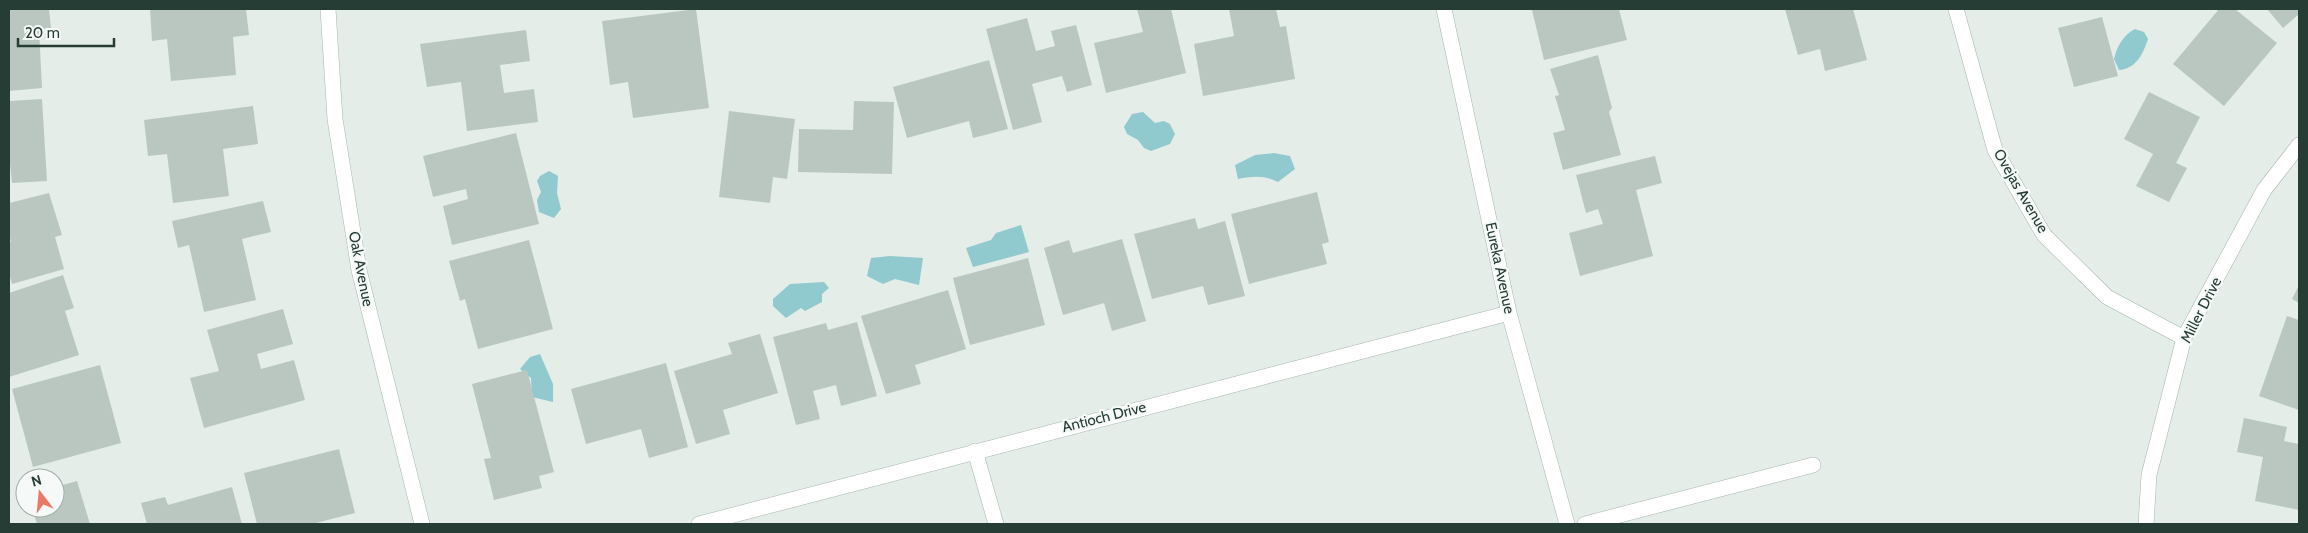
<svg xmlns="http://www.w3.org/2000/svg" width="2308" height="533" font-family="Cabin,sans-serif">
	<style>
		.water { fill: #90c9ce }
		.building { fill: #bac7c1 }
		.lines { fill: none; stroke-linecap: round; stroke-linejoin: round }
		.lane-casing { stroke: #a7b5af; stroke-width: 16 }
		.street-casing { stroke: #a7b5af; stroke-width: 16 }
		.secondary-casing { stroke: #a3b8af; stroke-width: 16 }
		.lane { stroke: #fff; stroke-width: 15 }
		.street { stroke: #fff; stroke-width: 15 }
		.secondary { stroke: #fff; stroke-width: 15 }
		.labels { text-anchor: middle; stroke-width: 4.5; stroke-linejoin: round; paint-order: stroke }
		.street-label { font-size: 15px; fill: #253d35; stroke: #f5f9f7 }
	</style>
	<rect width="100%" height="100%" fill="#e4ede8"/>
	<path class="water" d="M2135 29 2144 32 2148 39C2143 54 2136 69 2119 70L2114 59C2117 47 2123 35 2135 29Z
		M1143 112 1155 123 1164 121 1170 124 1175 134 1170 144 1151 151 1144 148 1138 140 1127 134 1124 127 1132 114Z
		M1274 153 1290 156 1295 169 1278 182C1265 175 1252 176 1238 179L1235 165 1255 155Z
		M549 171 558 176 557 193 561 209 554 218 539 212 537 200 541 192 537 181 540 176Z
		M1021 225 1029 252 973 267 966 248 991 240 996 233Z
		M890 256 923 258 919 285 895 279 883 284 867 276 871 258Z
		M824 282 829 288 822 294V302L805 311 801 308 786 318 773 306V299L790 284Z
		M540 354 553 384V402L532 397 531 378 520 369 530 357Z"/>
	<path class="building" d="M9 9H49L51 28 39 29 42 88 9 91Z
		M150 9H246L249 35 233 37 236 75 171 81 167 39 152 41Z
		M696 9 709 108 633 118 628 82 610 85 602 21Z
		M1137 9H1171L1186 73 1106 93 1094 43 1143 32Z
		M1229 9H1276L1280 27 1286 26 1295 79 1203 96 1194 44 1234 36Z
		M1619 9 1627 40 1544 60 1532 10Z
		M1785 9H1853L1867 60 1825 71 1820 49 1798 55Z
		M2219 9H2235L2277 43 2224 106 2173 64Z
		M2267 9H2299V14L2283 28Z
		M2102 17 2118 76 2074 87 2058 28Z
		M1027 18 1036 51 1055 46 1051 31 1076 25 1092 85 1067 92 1062 76 1032 84 1042 122 1013 130 986 29Z
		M526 30 530 61 500 65 504 93 534 89 538 122 467 131 461 82 427 87 420 44Z
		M1598 55 1612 108 1609 112 1621 155 1563 170 1553 133 1565 130 1555 96 1559 95 1550 69Z
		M989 60 1008 129 973 138 969 121 907 138 893 87Z
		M2149 92 2200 117 2176 163 2187 168 2169 202 2136 186 2153 154 2124 139Z
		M42 99 47 181 12 183 9 155V101Z
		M854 101 894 102 892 174 798 172 799 129 853 130Z
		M253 106 258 144 223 149 229 196 173 203 167 154 148 156 144 120Z
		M729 111 795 119 787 179 773 177 770 203 719 197Z
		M516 133 539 224 452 245 443 206 468 199 466 189 433 197 423 156Z
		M1655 156 1662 183 1636 190 1653 256 1580 276 1569 233 1603 224 1598 209 1586 213 1576 175Z
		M1317 192 1329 242 1322 244 1327 264 1249 284 1231 214Z
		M49 193 62 235 55 237 64 269 12 284 9 273V242H11L9 234V203Z
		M263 201 271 232 242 239 256 300 204 312 189 245 178 248 172 221Z
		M1195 218 1198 229 1225 221 1245 296 1208 305 1203 286 1152 299 1134 234Z
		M1122 239 1146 321 1112 331 1104 303 1063 315 1044 248 1069 240 1073 253Z
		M529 240 553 329 478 349 465 299 460 301 449 261Z
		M1028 258 1045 325 970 345 953 278Z
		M63 275 74 308 65 311 79 355 9 377V293Z
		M2299 285V303L2292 299Z
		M948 290 966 349 915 365 921 384 886 394 861 316Z
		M283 309 293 344 257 354 261 369 294 360 305 400 204 428 190 378 219 371 207 330Z
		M2287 316 2299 320V410L2259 396Z
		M857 322 877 396 841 406 836 385 813 391 820 419 796 425 773 337 826 323 828 330Z
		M760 334 778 393 723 410 730 434 696 444 674 371 732 354 728 343Z
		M666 363 688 447 649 458 641 429 586 444 571 389Z
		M100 365 121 443 33 467 12 389Z
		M527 370 554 472 539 476 542 488 494 500 484 459 491 458 472 384Z
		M2244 418 2287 427 2284 441 2299 444V510L2255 501 2263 457 2237 452Z
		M339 449 355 513 312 524H257L244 473Z
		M77 481 90 524H37L32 508H55V487Z
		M232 487 242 524H147L141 503 165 497 168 505Z"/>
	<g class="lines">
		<defs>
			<path id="lane" d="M1585 524 1813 465"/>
			<path id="street" d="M1444 9 1509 313 1567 524
				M1956 9 1995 150 2044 235 2107 297 2184 338
				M975 451 996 524
				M699 524 1509 313
				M2146 524 2149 475 2184 338 2264 190 2299 145"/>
			<path id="secondary" d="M328 9 335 119 359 270 422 524"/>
		</defs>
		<use href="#lane" class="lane-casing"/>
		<use href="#street" class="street-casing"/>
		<use href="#secondary" class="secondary-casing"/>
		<use href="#lane" class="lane"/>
		<use href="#street" class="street"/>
		<use href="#secondary" class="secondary"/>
	</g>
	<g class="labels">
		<g class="street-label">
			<text transform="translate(2021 191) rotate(60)" y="5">Ovejas Avenue</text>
			<text transform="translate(1500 268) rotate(78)" y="5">Eureka Avenue</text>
			<text transform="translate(361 269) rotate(79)" y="5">Oak Avenue</text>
			<text transform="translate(2201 310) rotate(-63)" y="5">Miller Drive</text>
			<text transform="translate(1104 417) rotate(-14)" y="5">Antioch Drive</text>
		</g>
	</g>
	<rect width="2308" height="533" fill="none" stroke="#253d35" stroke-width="20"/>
	<g transform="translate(40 493) rotate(344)"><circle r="24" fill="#f5f9f7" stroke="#a2aea9"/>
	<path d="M0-4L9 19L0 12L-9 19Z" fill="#e97b66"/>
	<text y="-8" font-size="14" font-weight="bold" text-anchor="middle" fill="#253d35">N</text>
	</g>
	<path d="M18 38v8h96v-8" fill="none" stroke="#253d35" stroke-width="2.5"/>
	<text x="25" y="38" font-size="15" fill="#253d35" stroke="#f5f9f7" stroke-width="4" paint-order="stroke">20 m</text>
</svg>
